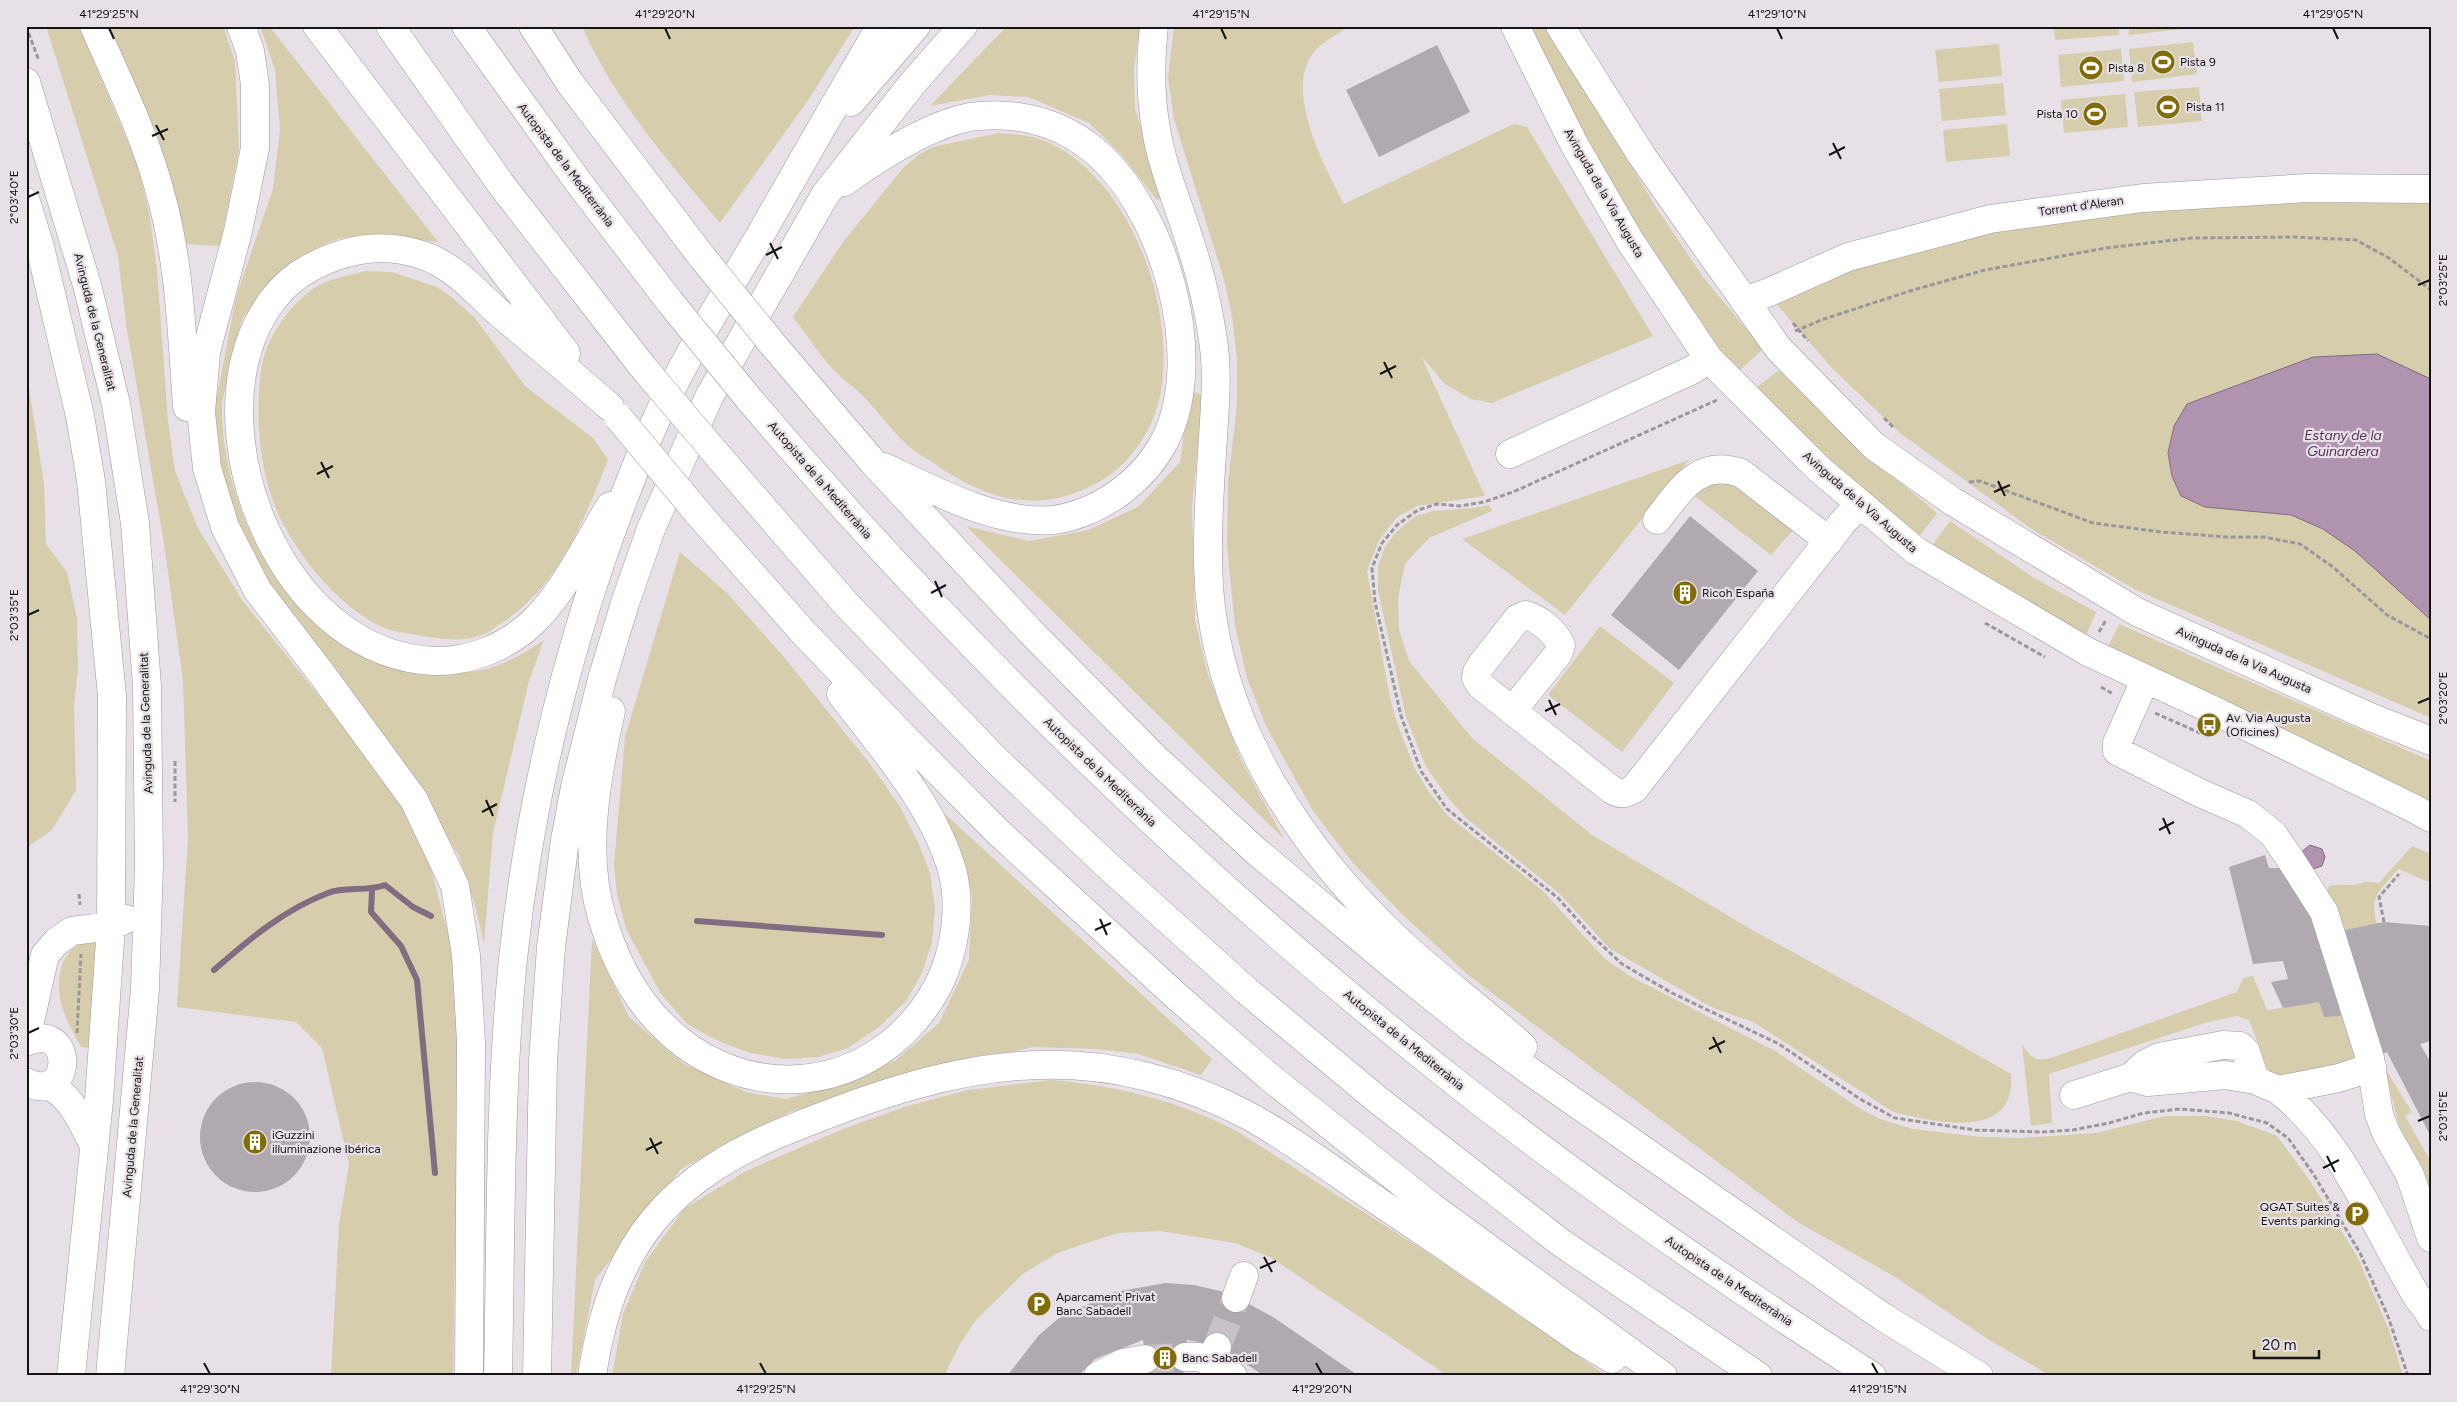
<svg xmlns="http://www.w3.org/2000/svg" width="2457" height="1402" font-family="Figtree,sans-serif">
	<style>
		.green { fill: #d6cdad }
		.water { fill: #af93af; stroke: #816d81 }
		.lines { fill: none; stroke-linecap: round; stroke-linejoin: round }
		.stream { stroke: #816d81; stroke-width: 6 }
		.building { fill: #b0aab0 }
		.minor-tunnel { stroke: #c8c2c8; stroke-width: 28; stroke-dasharray: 28 14; stroke-linecap: butt }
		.minor-casing { stroke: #9d979d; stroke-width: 29 }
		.highway-casing { stroke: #9d979d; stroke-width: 29 }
		.path { stroke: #9b979b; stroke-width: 3; stroke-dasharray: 5 2.5; stroke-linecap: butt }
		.minor { stroke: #fff; stroke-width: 28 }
		.highway { stroke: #fff; stroke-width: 28 }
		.highway-bridge-casing { stroke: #9d979d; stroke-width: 29; stroke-linecap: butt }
		.highway-bridge { stroke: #fff; stroke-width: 28 }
		.ticks { fill: none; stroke: #151315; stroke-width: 2 }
		.labels { text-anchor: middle; stroke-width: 4.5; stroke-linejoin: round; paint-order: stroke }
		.poi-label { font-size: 12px; fill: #151315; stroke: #e7e1e7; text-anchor: start }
		.street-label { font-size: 12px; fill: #151315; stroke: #e7e1e7 }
		.water-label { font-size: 14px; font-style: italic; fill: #583259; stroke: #e7e1e7 }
		.neatline { fill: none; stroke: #151315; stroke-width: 2 }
		.ticks-label { font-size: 12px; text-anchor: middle; fill: #151315 }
	</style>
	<rect width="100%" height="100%" fill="#e7e1e7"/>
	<path class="green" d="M46 26H79L138 166 150 217 157 270 168 421 175 471 198 528 242 600 400 797 430 865 450 941 459 1026 453 1376H331L339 1224 349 1164 322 1048 296 1022 177 1007 188 838 183 681 164 544 126 324 118 256Z
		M109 26H223L235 61 239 149 220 246 181 244 175 195 157 134Z
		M260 26H269L438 242C408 239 375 232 344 238 312 245 285 267 265 292 258 300 247 310 242 320 237 333 235 350 232 364 229 379 221 397 222 412 224 534 317 687 454 673 465 672 477 672 487 669 508 663 526 652 544 640L529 681 493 833 484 944 475 906 459 856 402 764 271 590 241 542 220 481 213 417 236 297 273 189 280 129 275 70Z
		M582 26H855L809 99 720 223C669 162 614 100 582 26Z
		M1007 26H1140L1134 69 1135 109 1164 197 1157 200 1120 153 1089 123 1028 97 990 95 930 106Z
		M1174 26H1350C1337 35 1319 43 1311 56 1286 96 1325 168 1344 204L1514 124 1527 127 1653 336 1492 403 1471 399 1445 384 1421 356 1485 496 1417 506 1397 517 1379 540 1367 571 1390 698 1398 726 1415 769 1429 792 1448 816 1543 891 1603 957 1628 975 1777 1052 1859 1108 1880 1119 1913 1129 1982 1137 2020 1138 2096 1133 2165 1116H2205L2237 1121 2277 1136 2308 1178 2357 1256 2389 1330 2403 1376H2051L1991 1341 1892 1275 1799 1223 1467 974 1400 912 1352 862 1313 811 1266 726 1247 678 1235 626 1227 546 1228 484 1237 404V359L1232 316 1224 280 1174 119 1168 78Z
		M1527 26H1548L1654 204 1703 277 1763 349 1737 373 1649 256Z
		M2054 26H2119V35L2055 40Z
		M2129 26H2193V28L2129 35Z
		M2193 42 2197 74 2132 82 2129 49Z
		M1999 44 2002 76 1939 82 1935 50Z
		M2121 49 2124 81 2061 87 2058 55Z
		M2003 83 2006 115 1942 121 1939 89Z
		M2199 87 2202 121 2138 127 2134 92Z
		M2125 94 2128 127 2064 133 2061 100Z
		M2007 124 2010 156 1946 162 1943 130Z
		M999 133C1013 134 1027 135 1040 139 1129 172 1178 309 1160 396 1153 431 1128 468 1095 484 1037 515 987 500 935 464 926 458 915 452 907 445 891 430 878 411 862 395 855 388 847 383 840 376 822 360 808 336 793 317L843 242 903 168 918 155 933 147Z
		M2431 189V718L2134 589 2033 530 1900 433 1832 368 1767 293 1990 219Z
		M366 271 392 272 437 287 449 295 475 318 525 386 593 438 608 460C584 520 558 588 500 624 494 628 487 634 480 636 461 642 437 639 418 635 406 633 391 632 380 626 337 604 302 561 280 518 259 475 253 407 263 360 270 333 293 300 318 286 332 278 351 275 366 271Z
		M1782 368 1876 462 1937 513 1915 542 1753 390Z
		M26 369 44 483 46 544 67 572 77 618 78 670 74 704 76 790 52 830 26 848Z
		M1190 392 1203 394 1192 506 1195 620 1207 672 1241 760 1284 839 966 526 1029 541 1088 530 1138 507 1180 462Z
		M1689 460 1565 615 1462 539Z
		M1726 478 1794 529 1771 555 1692 494 1697 486Z
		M1489 505 1492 511 1429 538 1405 564 1398 598 1399 630 1409 661 1472 738 1592 835 1754 931 1884 1002 2011 1074C2017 1142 1935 1122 1893 1112L1753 1022 1711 1007 1609 948 1560 894 1466 818 1449 799 1426 767 1406 717 1378 591V566L1385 547 1397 531 1416 516 1433 511 1474 508Z
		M1950 521 2036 579 2096 612 2083 643 1928 551Z
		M680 552 727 593 784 657 870 764 899 805 917 840 930 873 935 909 932 943 921 975 906 1001 879 1027 848 1048 818 1057 786 1059 750 1053 718 1041 687 1024 661 994 626 929 617 894 614 865 625 737Z
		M2119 624 2431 761V809L2106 651Z
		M1600 626 1674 683 1622 752 1548 695Z
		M944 813 1212 1059 1201 1075 1138 1054 1096 1049 1033 1047 899 1079 790 1112 681 1169 595 1280 576 1376H571L592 939 629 1017 684 1064 746 1092 786 1099 846 1082 896 1060 939 1023 969 960 972 895 960 848Z
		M2412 846 2431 854V883L2398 869C2380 891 2369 895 2377 924L2345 930 2326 894 2329 886C2337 884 2341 885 2350 885 2362 885 2362 879 2379 883Z
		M94 940 100 953 93 1041 88 1048 81 1047C76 1037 69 1026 65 1015 53 987 57 943 94 940Z
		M2330 969 2361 1061 2276 1078 2269 1073 2249 1020 2237 1016 2208 1022 2049 1074 2052 1123 2031 1126 2022 1044C2030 1057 2035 1062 2051 1058L2237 992 2243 978 2253 976 2267 1010 2319 1002 2324 1017 2341 1016Z
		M2384 1067 2412 1112 2405 1116 2431 1162V1197L2423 1172 2399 1125Z
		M1051 1080C1115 1085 1178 1101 1235 1130L1428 1253 1607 1376H1448L1270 1257 1235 1243 1160 1231 1119 1233 1083 1244 1056 1254 1024 1273 975 1321 959 1346 944 1376H612L623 1314 645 1262 684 1209 746 1171 843 1129 904 1107 968 1090Z"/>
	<path class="water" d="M2377 354 2431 379V620L2355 551 2323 529 2291 515 2205 507 2181 496 2172 476 2168 453 2174 426 2187 404 2313 357Z
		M2310 845 2322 849 2325 857 2322 866 2310 870 2300 853Z"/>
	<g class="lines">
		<path class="stream" d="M372 890 371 912 401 946 417 980 435 1173
			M697 921 882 935
			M214 970C248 940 285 909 328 893 344 886 366 892 385 885L413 907 431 916"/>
	</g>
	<path class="building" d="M1437 45 1470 112 1379 157 1346 90Z
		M1690 516 1758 571 1679 670 1611 615Z
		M2265 855 2269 868H2282L2318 918 2341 1016 2324 1017 2319 1002 2283 1008 2271 982 2288 979 2283 961 2253 964 2229 867Z
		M2384 922 2431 926V1041L2420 1044 2431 1063V1137L2387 1052 2383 1054 2373 1032 2345 930Z
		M200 1137a55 55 0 1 1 110 0a55 55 0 1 1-110 0Z
		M1166 1283 1194 1285 1220 1291 1247 1303 1273 1317 1359 1376H1264L1227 1351 1213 1345 1187 1340 1183 1376H1129L1147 1373 1143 1340 1095 1359 1078 1376H1007L1039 1335 1059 1318 1114 1292Z"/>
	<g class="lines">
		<path class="minor-tunnel" d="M1217 1347 1236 1298
			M1145 1359 1185 1357"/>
		<defs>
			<path id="minor" d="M1515 26 1574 144 1630 241 1709 359 1819 469 1916 551 2088 652 2215 711 2413 808 2431 818
				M1560 26 1642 156 1778 348 1874 446 1952 501 2137 612 2370 717 2431 741
				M26 82 87 285 116 404 135 523 147 686 149 865 145 989 110 1376
				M26 202 40 247 80 416 91 481 112 696 111 926 99 1100 71 1376
				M1744 301 1767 293 1848 257 1990 219 2143 198 2308 188 2431 189
				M1510 454 1692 370 1709 359
				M1657 520C1680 491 1698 458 1741 473L1829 541
				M2145 680 2117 743V751L2200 793 2248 814 2273 834 2289 857 2324 912 2370 1058 2379 1114 2386 1133 2410 1175 2431 1238
				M1512 711 1558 654 1561 645C1555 632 1539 618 1525 615L1518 618 1482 664 1477 672 1476 678 1480 685 1612 790C1620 795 1625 794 1634 789L1843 522 1860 504
				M26 1039 45 955 57 941 72 931 111 926 126 919
				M26 1042C76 1020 73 1106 26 1082
				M2131 1077 2148 1082 2225 1075 2255 1080 2278 1090 2339 1078 2372 1067
				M47 1085C72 1095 82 1123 94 1146
				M2278 1090C2335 1134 2365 1204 2399 1265 2405 1275 2410 1285 2416 1295 2421 1303 2427 1308 2431 1317
				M2074 1095 2131 1077 2145 1064 2159 1057 2223 1045 2240 1046 2246 1052 2255 1080
				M1236 1298 1244 1276
				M1217 1347 1211 1362 1233 1376
				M1185 1357H1199L1211 1362
				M1098 1376 1123 1363 1145 1359"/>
			<path id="highway" d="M94 26C118 81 146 137 161 196 180 264 182 337 187 407
				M241 26 250 51 255 85V148L238 231 206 352 201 412 207 468 225 527 258 591 321 673 414 800 455 886 466 955 471 1042 469 1376
				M317 26 566 353
				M390 26 500 183 642 366
				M466 26 579 183 670 302
				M533 26 570 83 702 257
				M1154 26C1150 61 1150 95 1156 129 1162 167 1178 203 1189 239 1200 272 1208 305 1213 340 1218 372 1215 405 1213 437 1210 487 1206 537 1209 587 1219 726 1301 850 1401 943 1440 979 1484 1011 1523 1047
				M851 102 916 26
				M844 182C879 157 928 125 970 117 1011 111 1054 120 1087 145 1163 200 1212 365 1160 449 1151 464 1138 478 1124 489 1104 505 1078 517 1053 520 997 525 933 490 884 467
				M775 347 872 461 1029 630 1154 757 1257 852 1395 967 1476 1032 1534 1074 1883 1317 1979 1376
				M749 399C962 649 1197 878 1455 1082 1588 1187 1729 1284 1872 1376
				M610 407C573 375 535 343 498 312 474 290 454 266 422 255 383 242 344 249 308 269 282 283 263 309 252 337 205 460 291 655 434 661 470 662 506 647 532 623 563 594 588 542 610 506
				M719 457 846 604 994 758 1108 866 1247 991 1378 1100 1560 1242 1758 1376
				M697 512 802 631 899 732 998 832 1174 994 1267 1075 1432 1207 1663 1376
				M611 711C597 775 582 853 602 917 612 952 628 986 652 1014 735 1111 877 1099 938 986 955 952 962 906 952 870 932 803 882 748 841 694
				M498 1376C501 1237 499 1097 513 959 531 786 574 620 639 459 669 383 714 313 755 244 797 171 838 98 881 26
				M537 1376 543 1061 551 947 565 840 575 787 602 679 625 603 651 529 709 397 825 195 912 84 963 26
				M592 1376C612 1242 670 1176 795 1127 872 1096 958 1066 1042 1065 1112 1063 1185 1082 1247 1115 1293 1140 1336 1173 1379 1202 1447 1247 1514 1294 1580 1340L1612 1359"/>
		</defs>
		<use href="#minor" class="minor-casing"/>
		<use href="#highway" class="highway-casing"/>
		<path class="path" d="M26 26 39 61
			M1793 323 1808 341
			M1795 331 1824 319 1913 290 1985 270 2106 248 2192 238 2294 237 2356 240 2389 258 2431 290
			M1717 400 1513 492 1484 502 1460 506 1437 504 1418 510 1397 525 1382 543 1372 568 1375 602 1401 716 1421 771 1447 809 1558 898 1591 935 1622 964 1672 993 1779 1044 1860 1099 1895 1118 1975 1130 2042 1132 2073 1130 2109 1123 2144 1113 2180 1109 2229 1113 2267 1123 2288 1138 2314 1175 2360 1253 2389 1319 2408 1376
			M1884 418 1894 428
			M1969 482 1980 481 2093 523 2161 532 2228 537H2264L2300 544 2333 567 2387 615 2431 639
			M1985 623 2045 657
			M2099 632 2106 620
			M2101 687 2113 694
			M2155 713 2209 737
			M175 761V802
			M79 894 80 905
			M2384 922 2379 897 2399 874
			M77 1033 81 954"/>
		<use href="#minor" class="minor"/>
		<use href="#highway" class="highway"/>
		<defs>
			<path id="highway-bridge" d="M702 257 775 347
				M670 302 749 399
				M642 366 719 457
				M618 417 697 512"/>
		</defs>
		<use href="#highway-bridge" class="highway-bridge-casing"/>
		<use href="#highway-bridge" class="highway-bridge"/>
	</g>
	<path class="ticks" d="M109 28 114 39M665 28 670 39M1221 28 1226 39M1777 28 1782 39M2333 28 2338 39M156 125 164 140M152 136 168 129M1833 143 1841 159M1829 155 1845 147M28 197 39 192M770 243 778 259M766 255 782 247M2418 285 2430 280M1384 362 1392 378M1380 374 1396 366M321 462 329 478M317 474 333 466M1998 481 2005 496M1994 492 2010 485M935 581 942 597M931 593 946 585M28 615 39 610M1549 700 1556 715M2418 703 2430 698M1545 711 1560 704M486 800 493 816M482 812 497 804M2163 818 2170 834M2159 830 2174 822M1100 919 1107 935M1095 930 1111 923M28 1033 39 1028M1713 1037 1721 1053M1709 1049 1725 1041M2418 1121 2430 1116M650 1138 658 1154M646 1150 662 1142M2327 1156 2335 1172M2323 1168 2339 1160M1264 1257 1272 1272M1260 1268 1276 1261M204 1363 210 1374M760 1363 766 1374M1316 1363 1322 1374M1872 1363 1878 1374"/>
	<defs>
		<symbol id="stadium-disc" viewBox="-11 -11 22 22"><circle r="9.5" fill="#826c06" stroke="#e7e1e7"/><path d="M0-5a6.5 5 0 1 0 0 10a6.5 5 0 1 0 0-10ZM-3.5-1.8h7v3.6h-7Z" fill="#fff"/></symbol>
		<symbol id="building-disc" viewBox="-11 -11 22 22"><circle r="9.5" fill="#826c06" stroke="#e7e1e7"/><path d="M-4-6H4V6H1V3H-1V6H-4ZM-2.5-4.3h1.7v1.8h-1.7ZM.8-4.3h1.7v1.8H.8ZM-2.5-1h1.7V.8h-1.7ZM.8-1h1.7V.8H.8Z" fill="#fff"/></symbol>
		<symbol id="bus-disc" viewBox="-11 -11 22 22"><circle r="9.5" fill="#826c06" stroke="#e7e1e7"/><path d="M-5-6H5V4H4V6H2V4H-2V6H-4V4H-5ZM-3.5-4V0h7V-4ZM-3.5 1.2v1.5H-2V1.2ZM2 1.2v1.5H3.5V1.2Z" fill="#fff"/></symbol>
		<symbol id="parking-disc" viewBox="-11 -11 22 22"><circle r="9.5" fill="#826c06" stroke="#e7e1e7"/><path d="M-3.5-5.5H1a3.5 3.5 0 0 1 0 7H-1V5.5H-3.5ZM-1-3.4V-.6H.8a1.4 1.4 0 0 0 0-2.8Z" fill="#fff"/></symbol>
	</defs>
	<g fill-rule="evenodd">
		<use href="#stadium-disc" x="2149" y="48" width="28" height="28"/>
		<use href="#stadium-disc" x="2077" y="54" width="28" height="28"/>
		<use href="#stadium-disc" x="2154" y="93" width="28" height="28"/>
		<use href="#stadium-disc" x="2081" y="100" width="28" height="28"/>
		<use href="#building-disc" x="1671" y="579" width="28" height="28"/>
		<use href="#bus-disc" x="2195" y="711" width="28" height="28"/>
		<use href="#building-disc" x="241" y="1128" width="28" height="28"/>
		<use href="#parking-disc" x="2343" y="1200" width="28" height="28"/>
		<use href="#parking-disc" x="1025" y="1290" width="28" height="28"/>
		<use href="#building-disc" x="1151" y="1344" width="28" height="28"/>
	</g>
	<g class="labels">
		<g class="poi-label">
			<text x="2180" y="66">Pista 9</text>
			<text x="2108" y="72">Pista 8</text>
			<text x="2186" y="111">Pista 11</text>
			<text x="2078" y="118" text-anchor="end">Pista 10</text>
			<text x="1702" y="597">Ricoh España</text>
			<text x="2226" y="722">Av. Via Augusta<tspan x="2226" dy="14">(Oficines)</tspan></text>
			<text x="272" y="1139">iGuzzini<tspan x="272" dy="14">illuminazione Ibérica</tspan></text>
			<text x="2340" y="1211" text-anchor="end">QGAT Suites &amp;<tspan x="2340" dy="14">Events parking</tspan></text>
			<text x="1056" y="1301">Aparcament Privat<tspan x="1056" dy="14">Banc Sabadell</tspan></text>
			<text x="1182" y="1362">Banc Sabadell</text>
		</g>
		<g class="street-label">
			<text transform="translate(566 165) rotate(53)" y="4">Autopista de la Mediterrània</text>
			<text transform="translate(1604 193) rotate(60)" y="4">Avinguda de la Via Augusta</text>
			<text transform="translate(2081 206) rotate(-8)" y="4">Torrent d'Aleran</text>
			<text transform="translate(95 322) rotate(76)" y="4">Avinguda de la Generalitat</text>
			<text transform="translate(820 480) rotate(49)" y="4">Autopista de la Mediterrània</text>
			<text transform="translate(1860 502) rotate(41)" y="4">Avinguda de la Via Augusta</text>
			<text transform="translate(2244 660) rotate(24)" y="4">Avinguda de la Via Augusta</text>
			<text transform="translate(146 723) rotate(-92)" y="4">Avinguda de la Generalitat</text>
			<text transform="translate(1100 772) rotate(44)" y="4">Autopista de la Mediterrània</text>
			<text transform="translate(1404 1040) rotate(39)" y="4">Autopista de la Mediterrània</text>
			<text transform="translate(133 1127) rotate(-85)" y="4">Avinguda de la Generalitat</text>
			<text transform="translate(1729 1281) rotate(34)" y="4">Autopista de la Mediterrània</text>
		</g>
		<g class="water-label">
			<text x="2343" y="440">Estany de la<tspan x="2343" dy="16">Guinardera</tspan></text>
		</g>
	</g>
	<rect width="2457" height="1402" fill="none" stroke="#e7e1e7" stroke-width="55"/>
	<path d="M2254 1350v8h65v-8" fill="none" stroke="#151315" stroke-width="2.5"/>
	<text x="2262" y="1350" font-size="15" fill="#151315" stroke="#e7e1e7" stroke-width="4" paint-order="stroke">20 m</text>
	<rect x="28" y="28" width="2402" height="1346" class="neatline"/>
	<g class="ticks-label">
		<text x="109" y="18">41°29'25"N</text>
		<text x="665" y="18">41°29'20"N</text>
		<text x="1221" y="18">41°29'15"N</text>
		<text x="1777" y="18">41°29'10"N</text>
		<text x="2333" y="18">41°29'05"N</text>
		<text transform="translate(14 197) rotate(-90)" y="4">2°03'40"E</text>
		<text transform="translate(2443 280) rotate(-90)" y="4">2°03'25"E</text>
		<text transform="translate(14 615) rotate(-90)" y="4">2°03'35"E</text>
		<text transform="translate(2443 698) rotate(-90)" y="4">2°03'20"E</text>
		<text transform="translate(14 1033) rotate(-90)" y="4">2°03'30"E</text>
		<text transform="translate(2443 1116) rotate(-90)" y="4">2°03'15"E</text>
		<text x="210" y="1393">41°29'30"N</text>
		<text x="766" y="1393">41°29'25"N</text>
		<text x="1322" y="1393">41°29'20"N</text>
		<text x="1878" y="1393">41°29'15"N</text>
	</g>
</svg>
